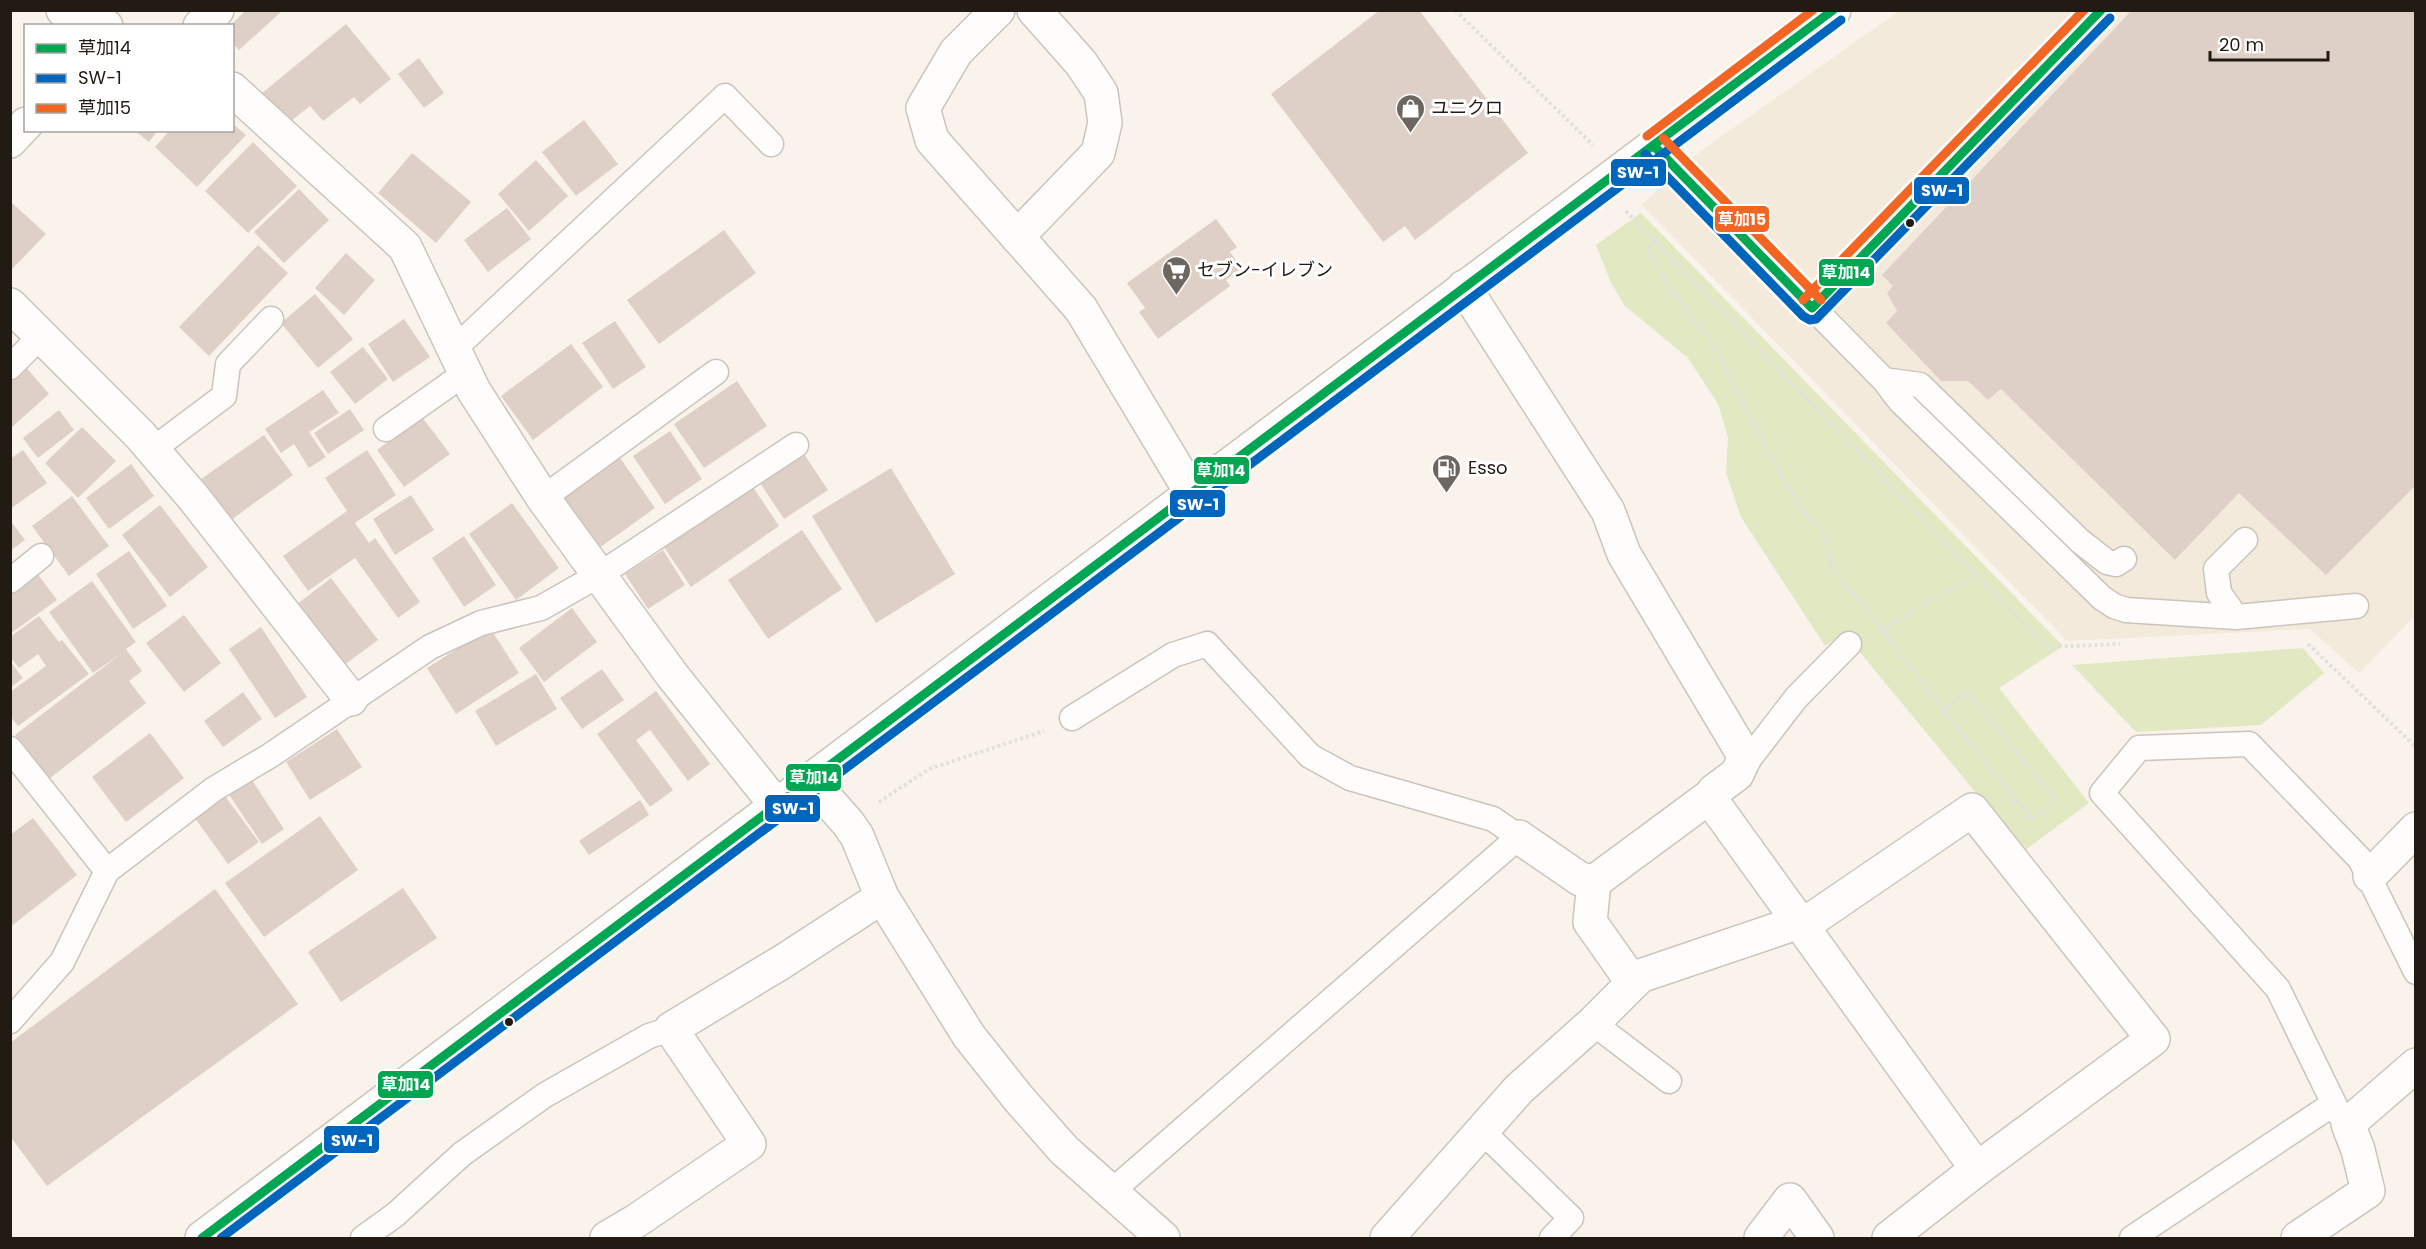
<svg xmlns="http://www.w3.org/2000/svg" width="2426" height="1249" font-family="Poppins,'Noto Sans JP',sans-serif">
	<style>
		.medical { fill: #f3eadb }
		.green { fill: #e1e8c2 }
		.building { fill: #dfd0c7 }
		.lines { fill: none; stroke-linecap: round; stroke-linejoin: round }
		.lane-casing { stroke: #cac4bd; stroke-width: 27 }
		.street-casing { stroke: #cac4bd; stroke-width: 36 }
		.primary-casing { stroke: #cac4bd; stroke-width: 36 }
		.path { stroke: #e2e0de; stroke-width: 4; stroke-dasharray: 3 3; stroke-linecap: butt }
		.lane { stroke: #fefdfc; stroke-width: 24 }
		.street { stroke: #fefdfc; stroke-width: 33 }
		.primary { stroke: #fefdfc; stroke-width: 33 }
		.bus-1-casing { stroke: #fff; stroke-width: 14 }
		.bus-2-casing { stroke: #fff; stroke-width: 14 }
		.bus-3-casing { stroke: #fff; stroke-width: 14 }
		.bus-1 { stroke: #00a651; stroke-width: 9 }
		.bus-2 { stroke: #0065bd; stroke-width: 9 }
		.bus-3 { stroke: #f26522; stroke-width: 9 }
		.bus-dot { fill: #211b14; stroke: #fff; stroke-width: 2 }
		.labels { text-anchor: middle; stroke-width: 6; stroke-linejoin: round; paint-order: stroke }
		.poi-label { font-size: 18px; fill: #211b14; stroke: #fff; text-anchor: start }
		.line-badge { stroke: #fff; stroke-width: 2 }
		.badge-label { font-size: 16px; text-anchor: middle; font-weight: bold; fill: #fff }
	</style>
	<rect width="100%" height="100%" fill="#f9f3ec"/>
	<path class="medical" d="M1899 11H2415V616L2359 673 2310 629 2067 641 1642 205 1688 160Z"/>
	<path class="green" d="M1641 213 2063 646 1999 688 2089 803 2024 851 1844 633 1825 646 1741 517 1726 473 1728 437 1718 404 1688 358 1625 306 1611 283 1596 245Z
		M2303 648 2324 673 2261 725 2136 732 2072 665Z"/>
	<path class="building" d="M246 10 281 12 239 50 232 43V26H230Z
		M1380 10H1419L1528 153 1415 240 1405 226 1383 242 1271 94Z
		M2132 10H2416V485L2326 575 2239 493 2175 560 2001 389 1988 400 1968 381H1941L1886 323 1897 311 1887 293 1893 286 1882 275Z
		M346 24 391 79 360 104 354 97 323 121 310 106 286 125 261 94Z
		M419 58 444 93 424 108 398 74Z
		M584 120 618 164 576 196 542 152Z
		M232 123 246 135 197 187 155 147 170 130H232Z
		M134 130H158L149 142Z
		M253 142 297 186 248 233 205 191Z
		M412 153 471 202 436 243 378 193Z
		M536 160 568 196 529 231 498 194Z
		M299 189 329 220 284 263 254 232Z
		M10 201 46 234 10 271Z
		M507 208 531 239 488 272 464 240Z
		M1216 219 1237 247 1230 252 1242 268 1226 280 1230 286 1158 339 1139 312 1145 308 1127 283Z
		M724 230 756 273 659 344 627 300Z
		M258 245 288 273 209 356 179 327Z
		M346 253 375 280 344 315 315 288Z
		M315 294 353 339 318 368 281 323Z
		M404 319 430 357 393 382 368 344Z
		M615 321 646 367 613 389 582 343Z
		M571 344 603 387 533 440 501 396Z
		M363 347 388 379 355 404 330 372Z
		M25 366 49 394 12 427 10 379Z
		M737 381 767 426 704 468 674 424Z
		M323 390 339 413 309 432 326 457 309 468 294 444 281 453 265 429Z
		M350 409 364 430 328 454 314 433Z
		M59 410 74 430 38 458 23 438Z
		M422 417 450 454 404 487 377 450Z
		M82 427 116 461 78 498 45 463Z
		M670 431 702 479 665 504 633 456Z
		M264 435 293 475 231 520 201 479Z
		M23 450 47 483 10 509V459Z
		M367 450 396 495 355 523 369 543 375 538 420 602 398 618 355 558 308 591 283 556 347 511 325 478Z
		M804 454 828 490 784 519 760 483Z
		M618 455 655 508 595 551 557 499Z
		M131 464 154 496 109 529 86 498Z
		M891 468 955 574 876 623 812 516Z
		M751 484 779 526 691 587 662 544Z
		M411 495 434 530 395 555 373 519Z
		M72 496 109 546 69 576 32 526Z
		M512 503 559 568 516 600 469 534Z
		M160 505 208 567 170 597 122 535Z
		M10 520 25 540 10 551Z
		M802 530 842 589 768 639 728 580Z
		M464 536 496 585 464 607 432 558Z
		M663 550 685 585 648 609 625 574Z
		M129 551 167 606 133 629 96 574Z
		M34 569 57 600 10 634V586Z
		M331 578 378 640 343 666 296 605Z
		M92 581 136 642 126 649 142 671 129 681 146 703 49 779 15 735 122 653 93 673 49 612Z
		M572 608 597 642 544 682 519 648Z
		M184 615 221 663 184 692 146 643Z
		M39 616 59 642 62 640 89 674 18 726 10 716V692L46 666 38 654 19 668 10 657V637Z
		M261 627 307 697 275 718 229 649Z
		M490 628 519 673 456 714 427 668Z
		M10 661 23 678 10 688Z
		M602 669 624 700 582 729 560 698Z
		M536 674 557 709 496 746 475 711Z
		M656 691 710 764 688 781 650 730 636 740 673 790 650 807 597 734Z
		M243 692 262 719 223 747 204 721Z
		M337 729 362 767 310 800 286 762Z
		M150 733 184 778 126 822 92 777Z
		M250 777 284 829 262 844 228 793Z
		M222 792 259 842 228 864 192 814Z
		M640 800 649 815 589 855 579 841Z
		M320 816 358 870 264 937 225 883Z
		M33 818 77 875 10 927V835Z
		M403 888 437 938 341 1002 308 952Z
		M215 889 298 1004 47 1186 10 1136V1043Z"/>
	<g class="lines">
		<defs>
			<path id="lane" d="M1654 146 1884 380 1900 401 2102 598 2114 606 2126 610 2236 617 2356 606
				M1812 308 2101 10
				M453 350 725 96 771 144
				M10 367 41 336
				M1884 380 1920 385 2080 541 2107 562 2116 564 2124 559
				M386 429 464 374
				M152 450 224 396 228 364 271 319
				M543 498 716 372
				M10 581 41 556
				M2236 617 2219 593 2216 569 2245 540
				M1072 718 1173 655 1207 644 1310 756 1350 778 1493 819 1519 837 1112 1191
				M10 749 107 871
				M1739 772 1796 698 1849 644
				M10 1021 62 962 107 871 214 789 271 755 430 647 481 623 541 608 599 575 796 445
				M1593 1023 1669 1081
				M2339 1114 2278 989 2102 793 2139 748 2249 744 2360 859 2416 972
				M1483 1132 1571 1218 1552 1238
				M363 1238 395 1215 462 1154 545 1095 649 1036 671 1029
				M2132 1238 2324 1110"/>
			<path id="street" d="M63 10 106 26
				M998 10 956 52 923 108 932 140 1081 309 1191 492
				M200 26 217 10
				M232 89 405 247 474 391 543 498 672 675 776 805
				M10 141 26 124
				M1017 237 1098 153 1105 123 1101 93 1081 63 1034 10
				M1464 287 1608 511 1624 554 1745 757 1737 774 1714 791 1709 797
				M10 305 140 435 193 497 351 699
				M810 780 848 823 857 836 882 897 969 1036 1019 1099 1064 1150 1163 1238
				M1519 837 1580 879 1594 882 1709 797 1977 1169
				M2370 876 2416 829
				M1594 882 1590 922 1633 983
				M1802 926 1972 810 2153 1039 1977 1169 1889 1238
				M607 1238 636 1221 749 1144 671 1029 782 962 882 897
				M1387 1238 1519 1089 1593 1023 1640 976 1799 922
				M1761 1238 1790 1200 1817 1238
				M2298 1238 2368 1191 2358 1150 2348 1124 2416 1065"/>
			<path id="primary" d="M202 1238 1834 10"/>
		</defs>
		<use href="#lane" class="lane-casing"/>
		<use href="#street" class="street-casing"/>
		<use href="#primary" class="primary-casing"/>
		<path class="path" d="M1455 10 1593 145
			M1626 211 2046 647 2120 644
			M1655 241 1648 250 1668 285 1712 343 1781 477 1803 510 1823 533 1829 550 1831 566 1882 629
			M2308 644 2416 747
			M1944 710 1882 629 1977 575
			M879 802 929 769 1044 731
			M2013 803 2017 800 2032 819 2056 800 1967 691 1944 710 2017 800"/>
		<use href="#lane" class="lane"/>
		<use href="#street" class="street"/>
		<use href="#primary" class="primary"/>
		<defs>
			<path id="bus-1" d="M1654 146 1812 308 2101 10
				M202 1238 1833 10"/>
			<path id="bus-2" d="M1645 154 1803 316 1810 320 1816 319 2110 18
				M221 1238 1841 20"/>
			<path id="bus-3" d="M1647 136 1813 10
				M1663 138 1821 300
				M1803 300 2084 10"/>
		</defs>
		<use href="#bus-1" class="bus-1-casing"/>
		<use href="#bus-2" class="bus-2-casing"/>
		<use href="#bus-3" class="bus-3-casing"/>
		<use href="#bus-1" class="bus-1"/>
		<use href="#bus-2" class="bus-2"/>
		<use href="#bus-3" class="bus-3"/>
	</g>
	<defs>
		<symbol id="shop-pin" viewBox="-11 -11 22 30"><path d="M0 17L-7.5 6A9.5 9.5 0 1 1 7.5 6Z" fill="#6d6760" stroke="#fff"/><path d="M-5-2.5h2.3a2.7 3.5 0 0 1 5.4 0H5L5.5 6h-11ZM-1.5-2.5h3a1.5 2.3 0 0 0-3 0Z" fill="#fff"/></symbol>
		<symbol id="supermarket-pin" viewBox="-11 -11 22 30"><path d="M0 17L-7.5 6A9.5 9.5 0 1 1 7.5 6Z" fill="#6d6760" stroke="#fff"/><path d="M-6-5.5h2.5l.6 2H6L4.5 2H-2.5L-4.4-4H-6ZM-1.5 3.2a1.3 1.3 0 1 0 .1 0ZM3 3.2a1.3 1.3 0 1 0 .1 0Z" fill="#fff"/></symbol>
		<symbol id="fuel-pin" viewBox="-11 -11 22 30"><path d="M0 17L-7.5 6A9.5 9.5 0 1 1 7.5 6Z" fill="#6d6760" stroke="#fff"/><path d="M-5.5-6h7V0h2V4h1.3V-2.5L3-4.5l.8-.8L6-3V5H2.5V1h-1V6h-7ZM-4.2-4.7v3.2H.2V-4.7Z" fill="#fff"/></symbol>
	</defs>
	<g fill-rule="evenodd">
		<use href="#shop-pin" x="1394" y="92" width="33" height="45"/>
		<use href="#supermarket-pin" x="1160" y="254" width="33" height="45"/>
		<use href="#fuel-pin" x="1430" y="452" width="33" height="45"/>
	</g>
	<g class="bus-dot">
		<circle cx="1910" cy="223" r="5"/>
		<circle cx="509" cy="1022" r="5"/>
	</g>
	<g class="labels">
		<g class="poi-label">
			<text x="1431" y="114">ユニクロ</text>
			<text x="1197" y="276">セブン-イレブン</text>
			<text x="1468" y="474">Esso</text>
		</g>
	</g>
	<g class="line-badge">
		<rect x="1610" y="158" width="57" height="29" rx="6" fill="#0065bd"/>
		<rect x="1913" y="176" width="57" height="29" rx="6" fill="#0065bd"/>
		<rect x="1714" y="205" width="56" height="28" rx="6" fill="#f26522"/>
		<rect x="1818" y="258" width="57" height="29" rx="6" fill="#00a651"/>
		<rect x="1193" y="456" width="57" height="29" rx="6" fill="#00a651"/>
		<rect x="1169" y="489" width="57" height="29" rx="6" fill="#0065bd"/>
		<rect x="785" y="763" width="57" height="29" rx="6" fill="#00a651"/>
		<rect x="764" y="794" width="57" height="29" rx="6" fill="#0065bd"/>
		<rect x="377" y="1070" width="57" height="29" rx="6" fill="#00a651"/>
		<rect x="323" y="1125" width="57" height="29" rx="6" fill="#0065bd"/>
	</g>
	<g class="badge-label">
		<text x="1638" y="178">SW-1</text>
		<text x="1942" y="196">SW-1</text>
		<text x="1742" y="225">草加15</text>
		<text x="1846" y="278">草加14</text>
		<text x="1221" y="476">草加14</text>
		<text x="1198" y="510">SW-1</text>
		<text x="814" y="783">草加14</text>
		<text x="793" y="814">SW-1</text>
		<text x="406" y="1090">草加14</text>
		<text x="352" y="1146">SW-1</text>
	</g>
	<rect width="2426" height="1249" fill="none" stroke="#211b14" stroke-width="24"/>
	<rect x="24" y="24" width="210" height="108" fill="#ffffff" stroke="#a6a4a1" stroke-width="1.5"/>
	<rect x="36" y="44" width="30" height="9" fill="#00a651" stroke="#a6a4a1" stroke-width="1.5"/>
	<text x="78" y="54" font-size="18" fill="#211b14">草加14</text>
	<rect x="36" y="74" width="30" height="9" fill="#0065bd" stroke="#a6a4a1" stroke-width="1.5"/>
	<text x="78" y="84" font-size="18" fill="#211b14">SW-1</text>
	<rect x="36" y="104" width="30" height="9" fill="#f26522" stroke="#a6a4a1" stroke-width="1.5"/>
	<text x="78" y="114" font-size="18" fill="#211b14">草加15</text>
	<path d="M2210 51v9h118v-9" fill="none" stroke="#211b14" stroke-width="3"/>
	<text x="2219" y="51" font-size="18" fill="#211b14" stroke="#ffffff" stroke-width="4.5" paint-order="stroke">20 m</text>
</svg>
